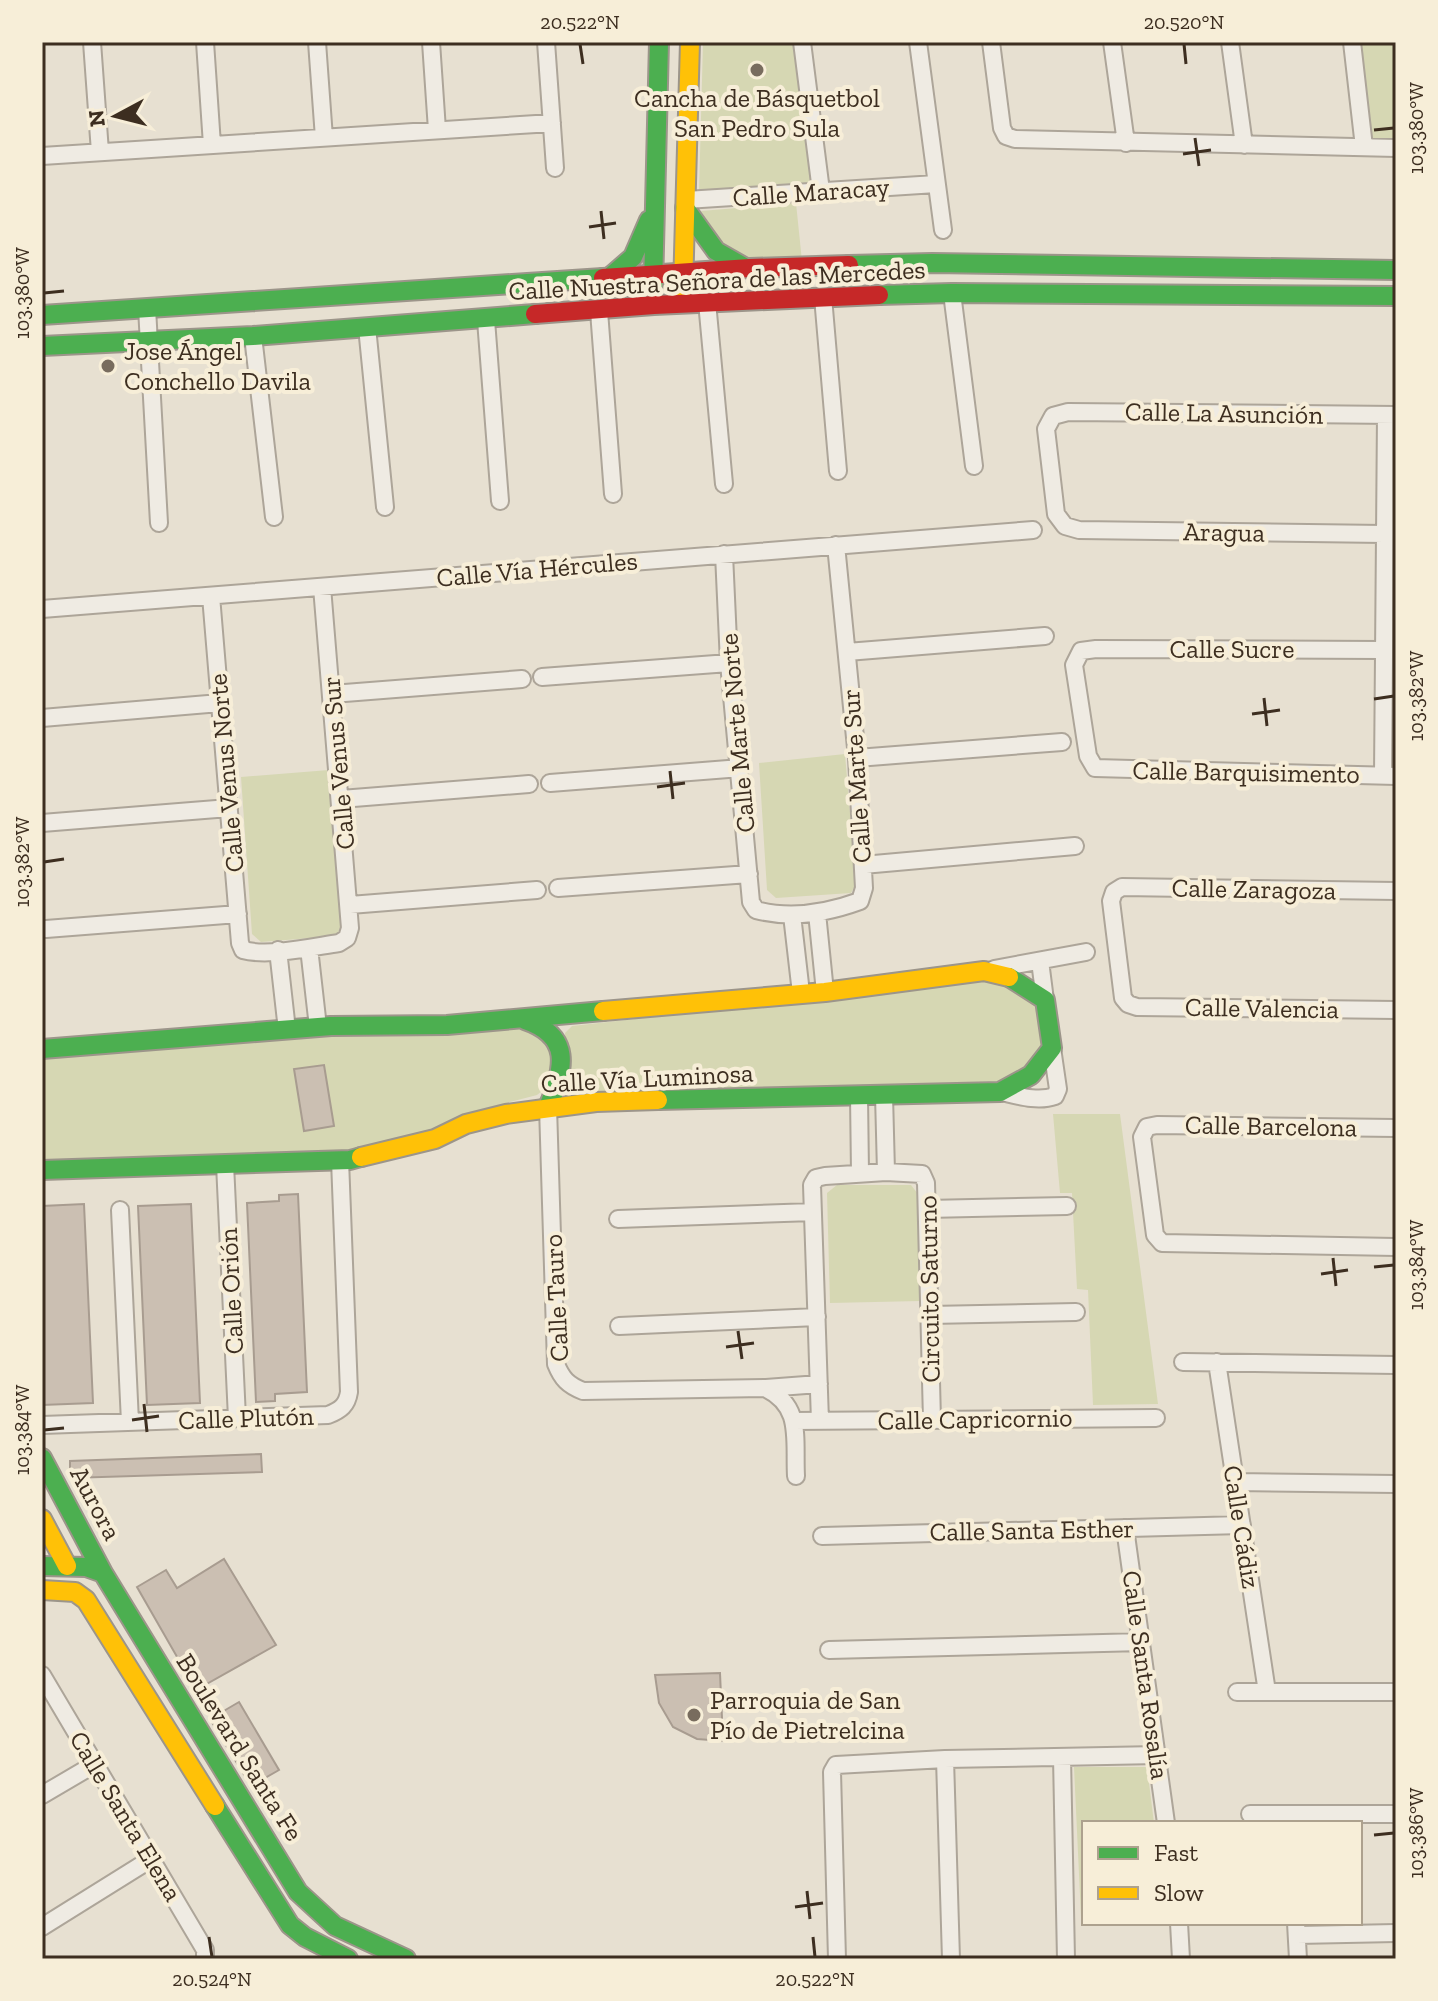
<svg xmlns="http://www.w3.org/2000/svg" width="1438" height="2001" font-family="'Zilla Slab',serif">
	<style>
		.green { fill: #d6d7b3 }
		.building { fill: #cbbfb2; stroke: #a89c90; stroke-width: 2 }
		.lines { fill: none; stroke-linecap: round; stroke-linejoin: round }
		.street-casing { stroke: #ada599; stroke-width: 20 }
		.fast-casing { stroke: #9c958a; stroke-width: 22 }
		.slow-casing { stroke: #9c958a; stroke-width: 22 }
		.jam-casing { stroke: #9c958a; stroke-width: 22 }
		.street { stroke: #efebe3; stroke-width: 16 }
		.fast { stroke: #4caf50; stroke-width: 18 }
		.slow { stroke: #ffc107; stroke-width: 18 }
		.jam { stroke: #c62828; stroke-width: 18 }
		.ticks { fill: none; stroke: #3d2e20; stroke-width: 3 }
		.poi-dot { fill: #786c5e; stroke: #f7eed8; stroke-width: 3 }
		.labels { text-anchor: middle; stroke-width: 8; stroke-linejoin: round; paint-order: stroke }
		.poi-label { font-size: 26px; fill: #3d2e20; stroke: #f7eed8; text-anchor: start }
		.street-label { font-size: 26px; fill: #3d2e20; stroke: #f7eed8 }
		.neatline { fill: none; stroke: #3d2e20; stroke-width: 3 }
		.ticks-label { font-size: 20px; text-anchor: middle; fill: #3d2e20 }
	</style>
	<rect width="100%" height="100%" fill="#e7e0d1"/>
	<path class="green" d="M703 42H794L811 185 699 193Z
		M1353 42H1396V147H1365Z
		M796 203 802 261 741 260 711 231 701 211Z
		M845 754 856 884 851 893 776 898 767 890 759 763Z
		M329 770 341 927 336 936 261 942 252 934 241 777Z
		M994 979 1037 1003 1043 1050 1014 1081 570 1094 567 1086 565 1033 572 1026Z
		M528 1028 556 1050 547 1087 537 1095 464 1114 426 1136 349 1153 42 1166V1057L289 1037Z
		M1053 1114H1120L1158 1404 1093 1405 1088 1290 1077 1289 1072 1193H1060Z
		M837 1185H911L918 1194 920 1301 830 1303 827 1193Z
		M1074 1767H1147L1154 1823H1084V1917H1081Z"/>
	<path class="building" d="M324 1065 334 1126 304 1131 294 1069Z
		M298 1194 307 1392 275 1394V1401L256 1402 247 1203 279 1201V1195Z
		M84 1204 93 1403 42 1405V1206Z
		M191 1204 200 1403 147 1405 138 1206Z
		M261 1454 262 1472 70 1478V1461Z
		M224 1559 276 1645 196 1690 137 1587 166 1570 177 1588Z
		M720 1673 723 1741 697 1739 673 1727 659 1703 655 1675Z
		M239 1702 279 1770 251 1786 210 1719Z"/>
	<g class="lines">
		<defs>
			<path id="street" d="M92 42 100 152
				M205 42 212 145
				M317 42 324 138
				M431 42 437 130
				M546 42 555 168
				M802 42 821 191
				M918 42 943 230
				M991 42 1002 128 1006 136 1015 139 1396 148
				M1112 42 1126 143
				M1230 42 1244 145
				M1352 42 1364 147
				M42 156 552 123
				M686 200 936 184
				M952 293 974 466
				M823 297 838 471
				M707 302 724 484
				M147 308 159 523
				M599 311 613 494
				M486 320 500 501
				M367 327 385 507
				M253 336 274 517
				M1384 534 1079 530 1065 526 1056 514 1046 429 1053 416 1068 412 1396 415
				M724 554 729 663 751 902 756 910C790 919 827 913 860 901L864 888 857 758 836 545
				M211 596 240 943 243 950C268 957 312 947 339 943L347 938 350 928 322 587
				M42 609 1033 530
				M1383 650 1096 649 1081 651 1074 665 1088 756 1095 768 1396 776
				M847 652 1045 636
				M542 677 729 663
				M332 694 522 679
				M42 718 220 703
				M857 758 1062 742
				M1383 776 1386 415
				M550 783 741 768
				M341 799 529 784
				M42 823 229 808
				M863 865 1075 846
				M558 888 749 874
				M1396 891 1122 887 1114 892 1111 901 1123 998 1128 1004 1137 1007 1396 1010
				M350 905 537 890
				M817 913 825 992
				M792 915 801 993
				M46 929 238 914
				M309 948 318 1027
				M278 950 287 1030
				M1040 961 1045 1000
				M994 969 1086 952
				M1002 1092C1019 1096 1038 1102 1055 1096L1058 1089 1052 1048
				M884 1095 886 1172
				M859 1096 860 1173
				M548 1107 556 1364C562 1379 568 1385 583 1391L765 1388C803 1406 794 1439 796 1476
				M1396 1128 1157 1125 1147 1127 1142 1137 1155 1235 1162 1243 1396 1247
				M225 1164 237 1418
				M927 1209 1067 1206
				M120 1210 130 1422
				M618 1219 813 1212
				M930 1315 1076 1312
				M619 1326 817 1317
				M1183 1362 1396 1365
				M1217 1362 1267 1692
				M766 1388 819 1384
				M793 1421 1156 1418
				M820 1421 812 1185 816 1178 825 1176 886 1172 922 1174 926 1183 932 1420
				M42 1425 328 1415C341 1410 347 1405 349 1392L340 1160
				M1235 1482 1396 1484
				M1125 1528 1166 1823
				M822 1536 1242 1525
				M829 1650 1142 1642
				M42 1675 205 1950V1959
				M1237 1692H1396
				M1062 1757 1066 1959
				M945 1759 951 1959
				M42 1795 95 1764
				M1250 1814H1396
				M1179 1923 1181 1959
				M1296 1923 1298 1959
				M42 1927 151 1859
				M1297 1935 1396 1933
				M837 1959 832 1772 836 1765 945 1759 1158 1755"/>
			<path id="fast" d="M685 208 716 251 744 267
				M849 265 932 263 1396 270
				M610 277 633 257 649 220
				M653 288 659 42
				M879 295 952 293 1396 296
				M42 315 603 278
				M42 346 253 336 535 314
				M525 1020C572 1036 565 1068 548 1107
				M42 1049 331 1026 447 1025 603 1011
				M658 1100 1000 1092 1031 1075 1052 1048 1045 1000 1009 977
				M42 1170 350 1160 361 1157
				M42 1458 103 1573
				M42 1566 86 1567 103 1573 298 1892 335 1926 406 1959
				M215 1806 290 1925 305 1937 348 1959"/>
			<path id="slow" d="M683 289 690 42
				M603 1011 825 992 984 971 1009 977
				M361 1157 435 1139 466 1124 506 1114 596 1102 658 1100
				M42 1519 67 1566
				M42 1590 75 1592 86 1600 215 1806"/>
			<path id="jam" d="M603 278 750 268 849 265
				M535 314 654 305 879 295"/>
		</defs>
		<use href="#street" class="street-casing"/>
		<use href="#fast" class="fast-casing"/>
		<use href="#slow" class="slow-casing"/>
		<use href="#jam" class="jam-casing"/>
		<use href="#street" class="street"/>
		<use href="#fast" class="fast"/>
		<use href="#slow" class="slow"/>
		<use href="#jam" class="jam"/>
	</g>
	<path class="ticks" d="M580 44 583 64M1184 44 1186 64M1374 130 1394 128M1195 138 1199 166M1183 154 1211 150M601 211 604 239M589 227 616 223M44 293 64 291M1264 698 1267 726M1374 699 1394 696M1252 714 1280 710M670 771 673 799M657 787 685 783M44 862 64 859M1333 1258 1336 1286M1374 1267 1394 1265M1321 1274 1348 1270M738 1331 742 1359M726 1347 754 1343M144 1404 147 1432M132 1420 159 1416M44 1430 64 1428M1374 1835 1394 1833M807 1891 810 1919M795 1907 823 1903M209 1937 212 1957M813 1937 815 1957"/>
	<g class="poi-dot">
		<circle cx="757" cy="70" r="8"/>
		<circle cx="108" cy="366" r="8"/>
		<circle cx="694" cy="1715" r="8"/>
	</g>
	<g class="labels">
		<g class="poi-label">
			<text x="757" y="107" text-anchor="middle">Cancha de Básquetbol<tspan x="757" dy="30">San Pedro Sula</tspan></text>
			<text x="124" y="360">Jose Ángel<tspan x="124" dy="30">Conchello Davila</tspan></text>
			<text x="710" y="1709">Parroquia de San<tspan x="710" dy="30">Pío de Pietrelcina</tspan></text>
		</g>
		<g class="street-label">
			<text transform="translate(811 192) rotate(-4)" y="9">Calle Maracay</text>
			<text transform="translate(717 280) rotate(-3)" y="9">Calle Nuestra Señora de las Mercedes</text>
			<text transform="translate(1224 413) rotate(1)" y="9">Calle La Asunción</text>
			<text transform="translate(1224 532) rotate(1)" y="9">Aragua</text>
			<text transform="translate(537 569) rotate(-5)" y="9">Calle Vía Hércules</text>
			<text x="1232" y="658">Calle Sucre</text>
			<text transform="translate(737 733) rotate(-95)" y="9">Calle Marte Norte</text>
			<text transform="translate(338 763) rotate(-95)" y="9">Calle Venus Sur</text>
			<text transform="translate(1246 772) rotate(1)" y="9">Calle Barquisimento</text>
			<text transform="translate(226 773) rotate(-95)" y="9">Calle Venus Norte</text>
			<text transform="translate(856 776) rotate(-94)" y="9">Calle Marte Sur</text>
			<text transform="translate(1254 889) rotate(1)" y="9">Calle Zaragoza</text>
			<text transform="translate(1262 1008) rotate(1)" y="9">Calle Valencia</text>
			<text transform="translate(647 1078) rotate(-3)" y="9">Calle Vía Luminosa</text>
			<text transform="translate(1271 1126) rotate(1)" y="9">Calle Barcelona</text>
			<text transform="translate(929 1289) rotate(-91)" y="9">Circuito Saturno</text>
			<text transform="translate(231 1291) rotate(-93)" y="9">Calle Orión</text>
			<text transform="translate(556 1298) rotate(-93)" y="9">Calle Tauro</text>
			<text transform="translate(246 1418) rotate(-2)" y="9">Calle Plutón</text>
			<text transform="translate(975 1419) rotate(-1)" y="9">Calle Capricornio</text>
			<text transform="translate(96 1503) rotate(62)" y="9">Aurora</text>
			<text transform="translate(1242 1527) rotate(81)" y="9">Calle Cádiz</text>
			<text transform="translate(1032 1530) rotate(-1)" y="9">Calle Santa Esther</text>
			<text transform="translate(1146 1675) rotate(82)" y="9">Calle Santa Rosalía</text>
			<text transform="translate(240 1747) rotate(58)" y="9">Boulevard Santa Fe</text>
			<text transform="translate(126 1816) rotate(59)" y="9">Calle Santa Elena</text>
		</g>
	</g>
	<rect width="1438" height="2001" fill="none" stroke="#f7eed8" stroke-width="88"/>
	<rect x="1082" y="1821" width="280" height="104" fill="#f7eed8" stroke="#ada18e" stroke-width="2"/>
	<rect x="1098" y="1847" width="40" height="12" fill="#4caf50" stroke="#ada18e" stroke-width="2"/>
	<text x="1154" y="1861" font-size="24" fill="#3d2e20">Fast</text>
	<rect x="1098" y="1887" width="40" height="12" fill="#ffc107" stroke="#ada18e" stroke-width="2"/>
	<text x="1154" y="1901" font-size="24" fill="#3d2e20">Slow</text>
	<g transform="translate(116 116) rotate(263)" stroke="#f7eed8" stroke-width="6" paint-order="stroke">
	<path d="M0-6L14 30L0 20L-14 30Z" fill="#3d2e20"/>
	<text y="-12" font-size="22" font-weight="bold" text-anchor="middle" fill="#3d2e20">N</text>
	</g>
	<rect x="44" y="44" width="1350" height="1913" class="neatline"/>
	<g class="ticks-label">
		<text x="580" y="29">20.522°N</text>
		<text x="1184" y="29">20.520°N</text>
		<text transform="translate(1416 128) rotate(-90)" y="7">103.380°W</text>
		<text transform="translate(22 293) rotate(-90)" y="7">103.380°W</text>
		<text transform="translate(1416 696) rotate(-90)" y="7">103.382°W</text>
		<text transform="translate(22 862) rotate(-90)" y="7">103.382°W</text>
		<text transform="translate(1416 1265) rotate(-90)" y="7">103.384°W</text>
		<text transform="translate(22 1430) rotate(-90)" y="7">103.384°W</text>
		<text transform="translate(1416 1833) rotate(-90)" y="7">103.386°W</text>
		<text x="212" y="1986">20.524°N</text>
		<text x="815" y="1986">20.522°N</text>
	</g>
</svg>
